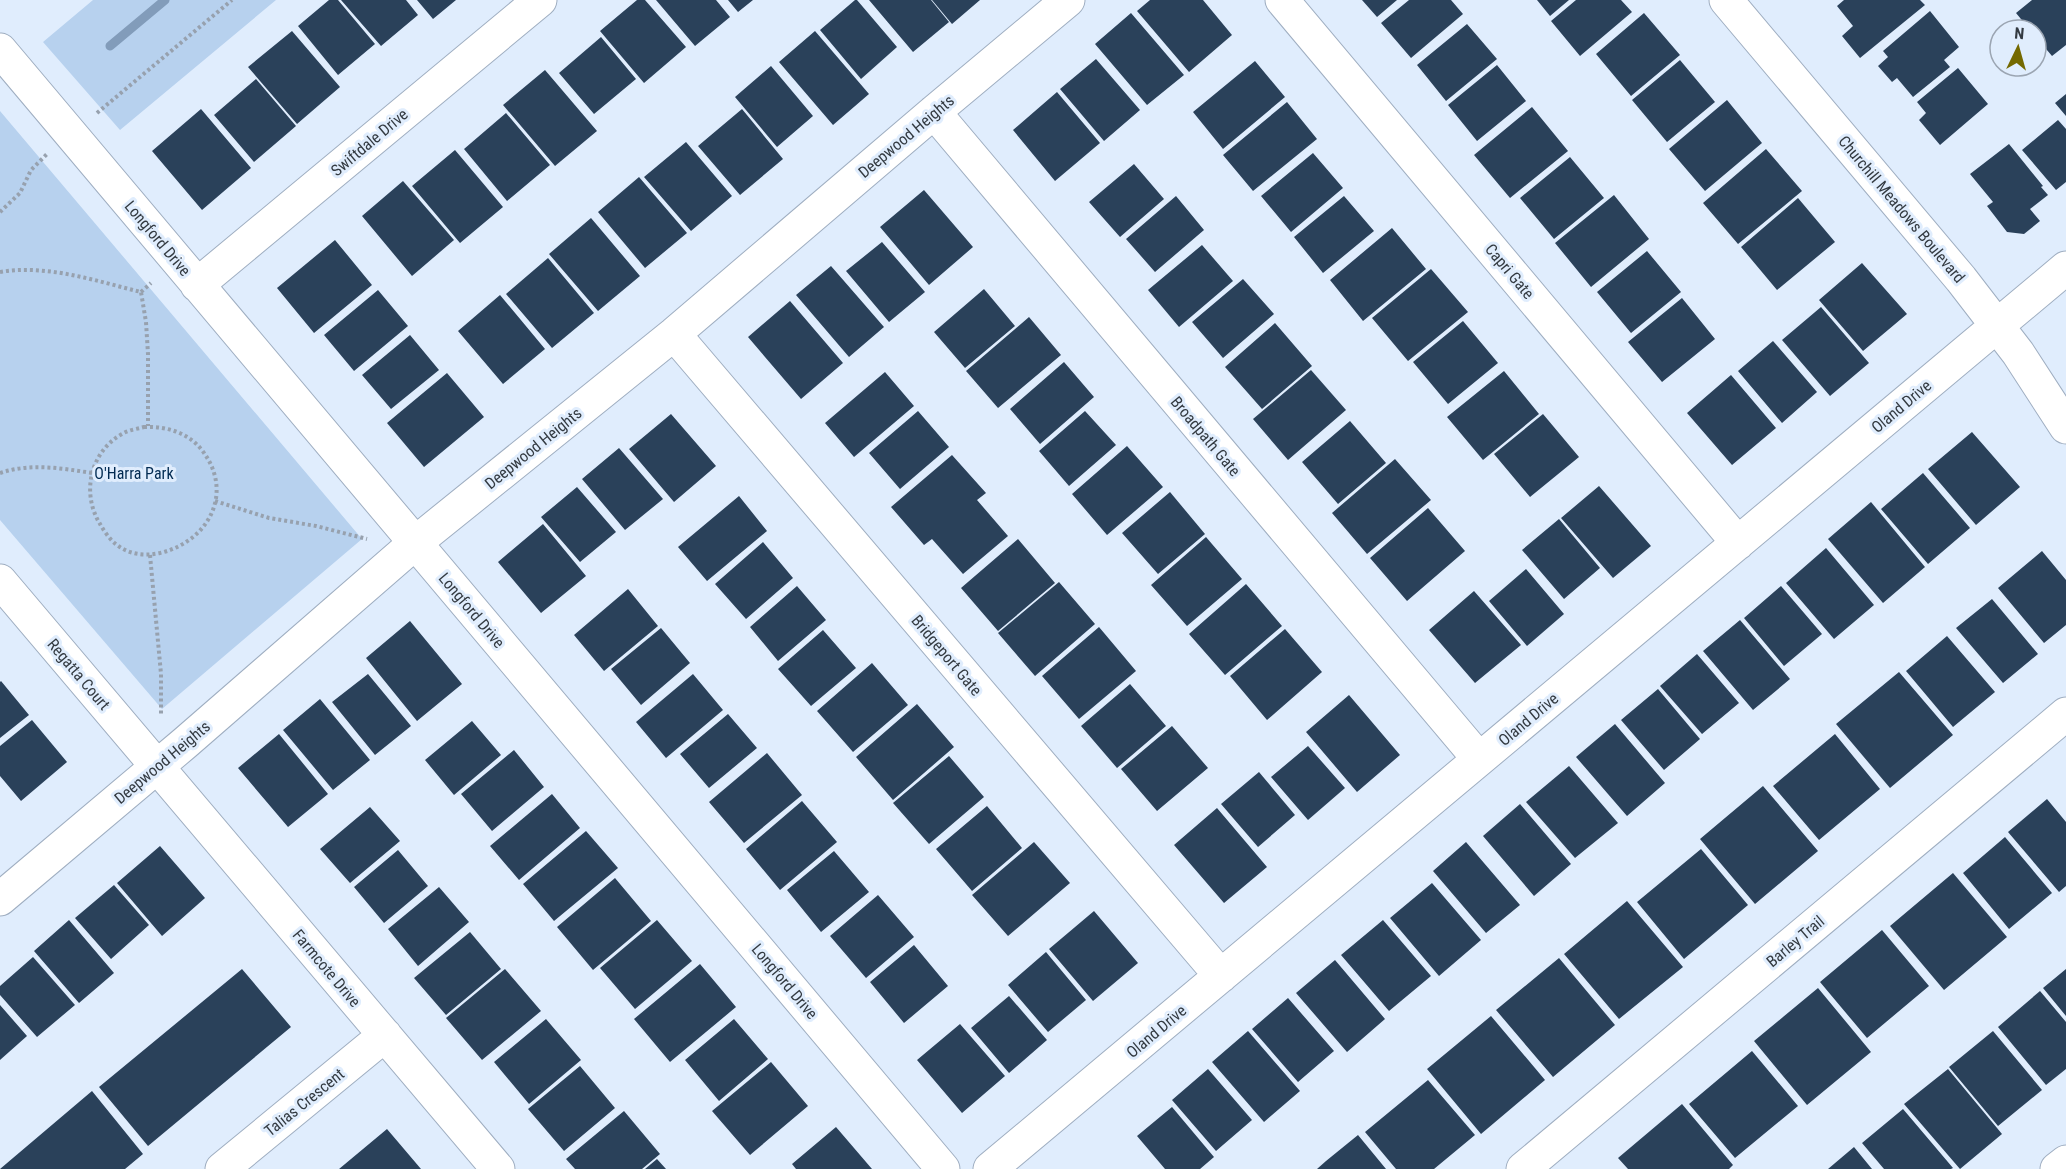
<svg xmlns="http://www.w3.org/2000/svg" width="2066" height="1169" font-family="'Roboto Condensed',sans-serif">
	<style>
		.green { fill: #b7d1ee }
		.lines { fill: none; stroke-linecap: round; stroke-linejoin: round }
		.stream { stroke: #829cba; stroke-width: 9 }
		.building { fill: #2a415a }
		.minor-casing { stroke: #9faec1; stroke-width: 35 }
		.path { stroke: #97a1ae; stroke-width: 4; stroke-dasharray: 3 3; stroke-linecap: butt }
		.minor { stroke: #fff; stroke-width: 33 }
		.labels { text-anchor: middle; stroke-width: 6; stroke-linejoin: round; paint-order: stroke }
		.street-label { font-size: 16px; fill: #333a41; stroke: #e0edfd }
		.park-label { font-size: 16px; fill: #022b52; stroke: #e0edfd }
	</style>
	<rect width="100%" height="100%" fill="#e0edfd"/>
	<path class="green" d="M93 0H276L120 130 43 42Z
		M0 111 362 539 162 709 0 520Z"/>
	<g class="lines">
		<path class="stream" d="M110 46 165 0"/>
	</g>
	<path class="building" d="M329 0H338L375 44 338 75 298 26Z
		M341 0H406L418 15 381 46Z
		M417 0H456L433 19Z
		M637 0H645L686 47 644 83 600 31Z
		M656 0H716L730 17 695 46Z
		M728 0H753L738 12Z
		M855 0H857L897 47 861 79 820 30Z
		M869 0H931L949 22 913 52Z
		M932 0H980L952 24Z
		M1150 0H1203L1232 35 1189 72 1137 11Z
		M1362 0H1397L1377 17Z
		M1409 0H1451L1463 14 1411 58 1381 23Z
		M1537 0H1569L1550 16Z
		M1576 0H1621L1632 12 1580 56 1551 21Z
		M1844 0H1920L1925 5 1860 58 1842 36 1853 26 1837 6Z
		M2032 0H2066V45L2052 56 2036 37V30H2030L2016 13Z
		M1930 11 1959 47 1944 60 1950 67 1913 97 1897 78 1892 82 1878 66 1888 57 1883 51Z
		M1131 13 1184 75 1147 105 1095 44Z
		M1644 13 1680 55 1631 96 1596 54Z
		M1467 24 1497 59 1446 101 1417 65Z
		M292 31 340 87 297 124 248 67Z
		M815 31 869 94 833 125 779 62Z
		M601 37 636 79 594 114 559 73Z
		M1096 59 1140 110 1104 141 1060 89Z
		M1680 60 1715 102 1667 142 1632 100Z
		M1255 61 1285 97 1223 149 1193 112Z
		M1497 65 1526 101 1477 141 1448 105Z
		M771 66 813 116 777 147 735 97Z
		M1958 68 1988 104 1940 145 1919 120 1926 113 1917 102Z
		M545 70 597 131 555 166 503 105Z
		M256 79 296 126 254 162 214 115Z
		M1057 92 1100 143 1055 181 1013 130Z
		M2066 94V116L2055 103Z
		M1727 100 1762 143 1705 191 1669 149Z
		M1287 102 1317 139 1253 191 1223 155Z
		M1532 107 1568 151 1510 198 1474 155Z
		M201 109 251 168 202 210 152 151Z
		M742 109 783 159 740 195 698 146Z
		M506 113 550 165 507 201 464 149Z
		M2058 120 2066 129V182L2056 190 2022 150Z
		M686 142 732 196 691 231 644 177Z
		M2009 144 2043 186 2041 187 2048 195 2030 209 2040 221 2024 234 2007 232 1987 206 1993 202 1970 174Z
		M1766 149 1802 191 1738 244 1703 203Z
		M455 150 503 207 460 243 412 186Z
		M1313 153 1343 188 1291 232 1261 196Z
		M1570 157 1604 198 1554 239 1520 198Z
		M1134 164 1164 199 1120 237 1089 202Z
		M639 177 687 233 645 268 598 212Z
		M403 181 454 240 412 276 362 216Z
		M924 190 973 247 929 285 880 227Z
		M1614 195 1649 239 1591 287 1555 243Z
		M1176 196 1204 230 1155 272 1126 239Z
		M1344 196 1374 231 1323 273 1294 237Z
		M1798 198 1835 242 1777 290 1741 247Z
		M591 218 640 276 598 311 549 254Z
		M1392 228 1426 269 1363 321 1330 280Z
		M335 240 372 285 314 333 277 288Z
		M882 242 925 292 889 322 846 271Z
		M1202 245 1233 281 1179 327 1148 290Z
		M1647 251 1681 292 1631 333 1597 292Z
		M548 258 594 313 552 348 506 294Z
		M1862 263 1907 314 1863 351 1819 300Z
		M831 266 884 327 849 357 796 295Z
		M1431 269 1468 312 1408 361 1372 318Z
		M1243 279 1274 314 1223 358 1192 322Z
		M984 289 1015 326 965 368 934 332Z
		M378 290 408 326 354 371 324 335Z
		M500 295 545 349 503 384 458 331Z
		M1682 298 1715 339 1662 382 1628 342Z
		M790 301 843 363 801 399 748 337Z
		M1821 307 1869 363 1830 396 1782 340Z
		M1029 317 1061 355 998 408 966 371Z
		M1463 321 1498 363 1448 404 1413 362Z
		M1275 323 1312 366 1262 409 1225 367Z
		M410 335 439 370 391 409 362 375Z
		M1773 341 1817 392 1782 423 1738 371Z
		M1064 362 1094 397 1040 444 1010 409Z
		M1311 370 1346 410 1288 460 1253 419Z
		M1504 371 1539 414 1483 460 1447 417Z
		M885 372 914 406 854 457 825 423Z
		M447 373 484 417 424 467 387 423Z
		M1731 375 1776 428 1732 465 1687 413Z
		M918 411 949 447 900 489 869 453Z
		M1085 411 1116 445 1069 486 1039 451Z
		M671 414 716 466 674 502 629 449Z
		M1543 414 1579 457 1530 497 1494 454Z
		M1350 421 1386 463 1338 504 1302 462Z
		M1972 432 2020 487 1976 525 1928 469Z
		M1127 446 1163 487 1107 535 1072 494Z
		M619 448 663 499 625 530 582 479Z
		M952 455 986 493 977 500 1008 536 963 574 932 539 924 545 891 507Z
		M1395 459 1431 500 1367 554 1332 513Z
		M1923 473 1970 528 1928 564 1881 509Z
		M1599 486 1651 546 1613 578 1561 518Z
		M577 487 616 532 580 562 541 517Z
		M1170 492 1205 534 1158 574 1122 533Z
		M739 496 767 531 707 581 678 547Z
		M1871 502 1925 567 1883 603 1828 539Z
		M1428 508 1465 551 1407 601 1370 558Z
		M1559 519 1600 568 1564 599 1522 550Z
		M543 524 586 576 541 613 498 562Z
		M1206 537 1242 579 1187 626 1151 585Z
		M1018 539 1055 583 998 631 961 588Z
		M763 542 793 578 746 619 715 584Z
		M1826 548 1874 605 1834 639 1786 583Z
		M2042 551 2066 580V625L2044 643 1998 588Z
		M1526 569 1564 614 1527 646 1489 601Z
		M1059 582 1095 624 1035 676 998 633Z
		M1246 584 1282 626 1225 675 1189 634Z
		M797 586 826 620 778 661 750 627Z
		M1781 586 1822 634 1784 666 1744 618Z
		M628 589 658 626 604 671 574 635Z
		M1474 591 1521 645 1475 683 1429 630Z
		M1992 599 2038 654 2003 683 1956 628Z
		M1740 620 1790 679 1753 710 1703 651Z
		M410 621 462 684 417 721 366 658Z
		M1099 627 1136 671 1079 719 1042 676Z
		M661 628 690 663 641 705 611 669Z
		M1285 629 1322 672 1267 720 1230 676Z
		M823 630 856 668 811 706 778 669Z
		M1947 636 1995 692 1953 727 1906 671Z
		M1697 654 1739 703 1702 734 1660 686Z
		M872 663 908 705 853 752 817 711Z
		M1899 672 1953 735 1890 788 1836 724Z
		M368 674 411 726 375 755 332 702Z
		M693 674 723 710 666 758 636 722Z
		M1 681 29 715 0 738V682Z
		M1130 684 1166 726 1117 768 1081 726Z
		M1658 689 1700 739 1664 770 1621 720Z
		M1349 695 1400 755 1357 792 1306 732Z
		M320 699 370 760 333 790 283 730Z
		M917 704 954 747 893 800 856 757Z
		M728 714 757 748 709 788 680 754Z
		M32 720 67 762 21 801 0 776V746Z
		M472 721 501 755 454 795 425 760Z
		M1615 724 1665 783 1627 816 1576 757Z
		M1172 726 1208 768 1157 811 1121 769Z
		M279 734 328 794 288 827 238 768Z
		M1835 734 1880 789 1819 840 1773 786Z
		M1308 746 1345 788 1308 820 1271 777Z
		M514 750 544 787 492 831 461 794Z
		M767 753 802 795 744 843 709 802Z
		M949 756 984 797 929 844 893 803Z
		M1569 766 1618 823 1575 858 1526 802Z
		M1259 772 1295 815 1258 847 1221 804Z
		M1763 786 1818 851 1755 904 1700 839Z
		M552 794 580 828 519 880 490 846Z
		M2047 799 2066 822V886L2059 892 2008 832Z
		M802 801 837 842 780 890 746 849Z
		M1520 804 1571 864 1534 896 1483 836Z
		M987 806 1022 848 972 891 936 849Z
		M370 807 400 841 350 883 320 849Z
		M1217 808 1267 867 1224 903 1174 845Z
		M586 831 618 868 554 921 523 884Z
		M2005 837 2052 893 2009 929 1963 873Z
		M1034 842 1070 883 1008 936 972 895Z
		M1466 842 1520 905 1486 933 1433 871Z
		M160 846 205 898 162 936 117 883Z
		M1701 849 1748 905 1684 959 1637 902Z
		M398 850 428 886 384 923 354 887Z
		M834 851 869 892 821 932 787 890Z
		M1953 873 2007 937 1944 990 1890 926Z
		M615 878 651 921 593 970 557 927Z
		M1432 883 1481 940 1439 976 1390 918Z
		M114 885 149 925 111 959 75 918Z
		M439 887 469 922 418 966 388 929Z
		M878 895 914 937 866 978 830 936Z
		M1627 901 1683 967 1619 1019 1564 954Z
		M1094 911 1138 963 1093 1001 1049 949Z
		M69 920 114 973 79 1003 34 951Z
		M657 920 692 961 635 1009 600 968Z
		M1383 920 1431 976 1389 1011 1341 955Z
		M1882 930 1929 986 1867 1038 1820 982Z
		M470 932 501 969 446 1015 414 978Z
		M914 945 948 986 904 1023 870 982Z
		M1046 952 1086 1000 1048 1032 1008 985Z
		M33 957 75 1005 37 1037 0 995V986Z
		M1559 958 1615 1025 1553 1077 1496 1010Z
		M1335 960 1385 1019 1347 1052 1296 993Z
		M700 964 736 1007 670 1062 634 1019Z
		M242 969 291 1027 148 1146 99 1087Z
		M505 969 541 1011 482 1060 446 1018Z
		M2066 969V1016L2043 988Z
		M1818 988 1871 1052 1807 1105 1754 1041Z
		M2040 991 2066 1022V1069L2046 1085 1998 1027Z
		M1009 996 1047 1040 1009 1073 971 1028Z
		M1288 998 1334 1051 1298 1082 1252 1029Z
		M0 1005 27 1036 0 1060Z
		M1491 1016 1545 1080 1481 1134 1427 1069Z
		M546 1019 581 1060 529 1104 494 1062Z
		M734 1019 768 1059 719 1101 685 1060Z
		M960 1024 1005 1076 962 1113 917 1060Z
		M1248 1031 1300 1091 1264 1122 1212 1062Z
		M1993 1031 2042 1090 1998 1126 1949 1067Z
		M1752 1051 1798 1106 1735 1158 1689 1104Z
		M771 1062 808 1106 750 1155 712 1111Z
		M580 1066 615 1108 564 1151 528 1109Z
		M1208 1069 1252 1120 1216 1151 1172 1100Z
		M1948 1069 2002 1134 1960 1169 1904 1104Z
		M1428 1080 1475 1135 1434 1169H1396L1365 1132Z
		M92 1091 143 1154 125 1169H0Z
		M1682 1104 1733 1165 1729 1169H1628L1618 1158Z
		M1172 1107 1214 1157 1200 1169H1165L1137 1136Z
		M1903 1109 1953 1168 1951 1169H1884L1862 1143Z
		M624 1111 660 1154 642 1169H575L566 1159Z
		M836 1127 872 1169H796L792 1164Z
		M387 1129 421 1169H339Z
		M1358 1135 1386 1169H1317L1326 1161Z
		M1854 1147 1872 1169H1828Z
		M657 1159 666 1169H645Z"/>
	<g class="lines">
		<defs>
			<path id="minor" d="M1282 0 1738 543
				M1726 0 1961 279 2018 353 2066 427
				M0 50 943 1169
				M934 112 1479 759
				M197 285 540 0
				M674 334 1221 976
				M0 581 498 1169
				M0 899 185 743 415 543 674 334 934 112 1068 0
				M222 1169 385 1035
				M990 1169 2066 268
				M1523 1169 2066 714
				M2057 1169 2066 1162"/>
		</defs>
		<use href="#minor" class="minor-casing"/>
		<path class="path" d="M97 113 232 0
			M0 212 20 193 31 170 47 154
			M0 272C47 264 96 281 141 292L146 322 148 354V426
			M141 292 151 283
			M144 427C165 426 187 432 201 449 235 491 210 541 160 553 145 556 130 555 117 545 110 540 104 531 100 524 81 493 90 452 122 434 128 430 137 429 144 427Z
			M0 473C31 463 60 468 92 473
			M215 501 269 518 316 526 367 539
			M150 555 161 674V715"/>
		<use href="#minor" class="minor"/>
	</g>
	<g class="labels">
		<g class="street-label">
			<text transform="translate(906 136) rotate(-40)" y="6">Deepwood Heights</text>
			<text transform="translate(369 142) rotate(-40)" y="6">Swiftdale Drive</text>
			<text transform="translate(1902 209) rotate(50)" y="6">Churchill Meadows Boulevard</text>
			<text transform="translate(158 238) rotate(50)" y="6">Longford Drive</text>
			<text transform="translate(1510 271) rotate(50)" y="6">Capri Gate</text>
			<text transform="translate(1901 406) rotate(-40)" y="6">Oland Drive</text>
			<text transform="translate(1206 436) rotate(50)" y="6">Broadpath Gate</text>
			<text transform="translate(533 448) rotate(-39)" y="6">Deepwood Heights</text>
			<text transform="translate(472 610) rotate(50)" y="6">Longford Drive</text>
			<text transform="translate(947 655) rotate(50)" y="6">Bridgeport Gate</text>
			<text transform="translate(79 674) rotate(50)" y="6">Regatta Court</text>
			<text transform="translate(1528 719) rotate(-40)" y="6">Oland Drive</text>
			<text transform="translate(162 762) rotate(-40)" y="6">Deepwood Heights</text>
			<text transform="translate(1795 941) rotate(-40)" y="6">Barley Trail</text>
			<text transform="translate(327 968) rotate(50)" y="6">Farmcote Drive</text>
			<text transform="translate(785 981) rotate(50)" y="6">Longford Drive</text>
			<text transform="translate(1156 1031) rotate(-40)" y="6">Oland Drive</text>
			<text transform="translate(304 1102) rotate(-39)" y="6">Talias Crescent</text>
		</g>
		<g class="park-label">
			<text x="134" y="479">O'Harra Park</text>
		</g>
	</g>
	<g transform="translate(2018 48) rotate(5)"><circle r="28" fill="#e0edfd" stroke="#9ba5b2" stroke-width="1.5"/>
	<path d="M0-4.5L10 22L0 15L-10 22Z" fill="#746900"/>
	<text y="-9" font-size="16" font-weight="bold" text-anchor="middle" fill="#333a41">N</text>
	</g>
</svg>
